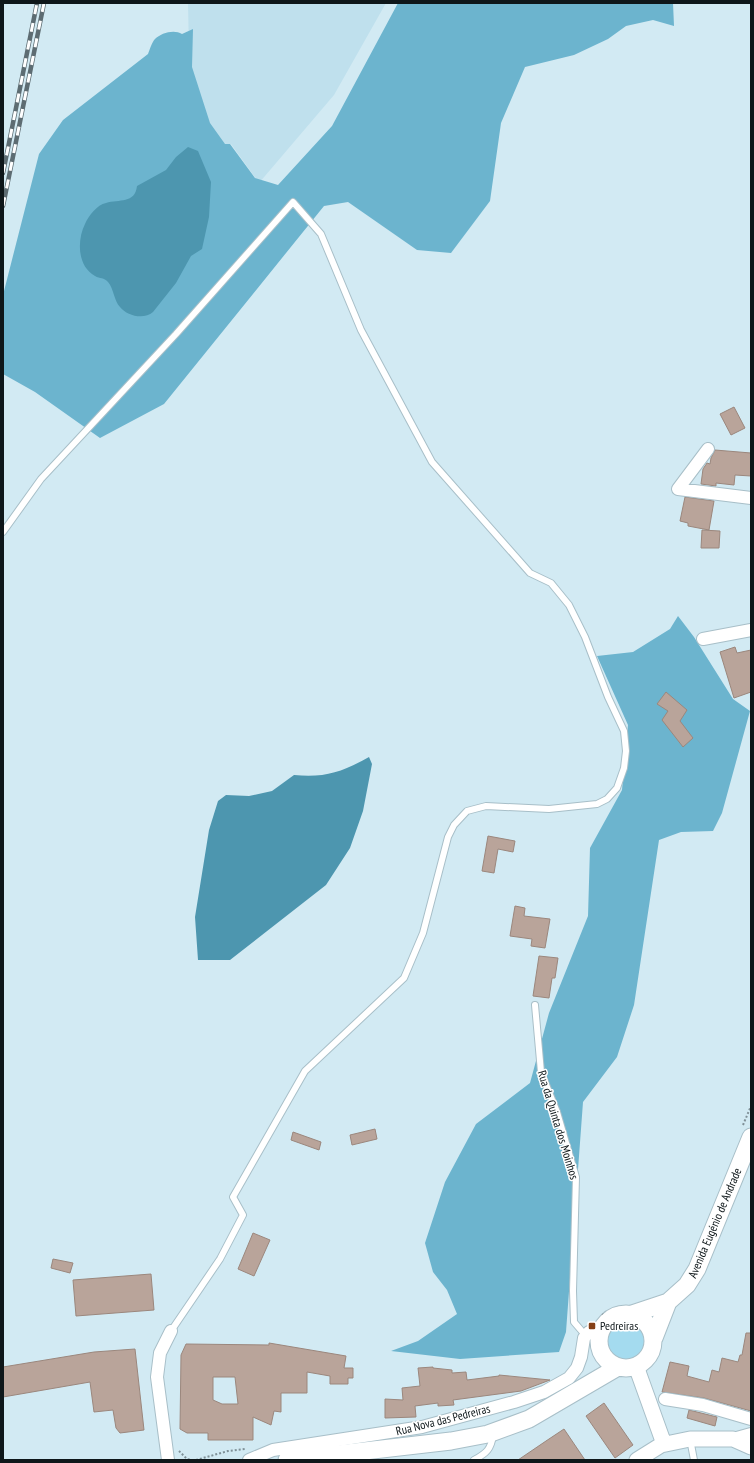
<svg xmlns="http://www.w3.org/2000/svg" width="754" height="1463" font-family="'PT Sans Narrow',sans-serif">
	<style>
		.built { fill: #bfe0ed }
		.green { fill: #a4dbef }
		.forest { fill: #6cb4ce }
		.water { fill: #4d96af }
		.building { fill: #b9a49a; stroke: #9b877d; fill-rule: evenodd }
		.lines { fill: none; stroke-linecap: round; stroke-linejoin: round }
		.service-casing { stroke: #a8bfc8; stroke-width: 8 }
		.minor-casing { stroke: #a8bfc8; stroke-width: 14 }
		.tertiary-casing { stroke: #a8bfc8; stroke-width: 17 }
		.secondary-casing { stroke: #a8bfc8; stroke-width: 19 }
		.path { stroke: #7f9097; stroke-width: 2; stroke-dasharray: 2 2; stroke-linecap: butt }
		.service { stroke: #fff; stroke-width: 6 }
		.minor { stroke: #fff; stroke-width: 12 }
		.tertiary { stroke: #fff; stroke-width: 15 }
		.secondary { stroke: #fff; stroke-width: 17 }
		.rail-casing { stroke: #5d6c72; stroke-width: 4.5 }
		.rail { stroke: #fff; stroke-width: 3; stroke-dasharray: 9; stroke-linecap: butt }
		.poi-dot { fill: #843f16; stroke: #fff; stroke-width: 1.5 }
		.labels { text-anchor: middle; stroke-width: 3; stroke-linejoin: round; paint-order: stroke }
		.street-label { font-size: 12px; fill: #0e171a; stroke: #fff }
		.poi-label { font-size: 12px; fill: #0e171a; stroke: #fff; text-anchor: start }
	</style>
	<rect width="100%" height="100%" fill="#d2eaf3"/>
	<path class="built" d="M188 3H386L334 95 259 183 231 144H221L190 101Z"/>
	<path class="green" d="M607 1342a19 19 0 1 1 38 0a19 19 0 1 1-38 0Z"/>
	<path class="forest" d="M398 3H673L674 26 653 20 626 26 608 39 574 55 525 67 501 123 490 201 451 253 417 250 348 202 324 206 164 404 100 438 35 392 3 374V295L39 154 63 120 148 54C150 49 152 42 155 39 161 33 174 29 182 34L193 29 192 67 210 123 225 144H230L255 178 278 185 332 126Z
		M678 616 694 637 733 699 750 711 722 813 713 831 681 832 659 840 634 1005 617 1057 583 1102 566 1332 559 1352 460 1359 391 1351 418 1341 457 1314 447 1290 433 1272 425 1243 445 1182 476 1124 530 1083 549 1013 588 916 590 848 622 790 628 725 597 656 633 652 670 629Z"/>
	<path class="water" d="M188 147 198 151 211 182 209 217 202 249 191 256 176 283 153 312C144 320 127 316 120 307 114 301 114 289 108 282 104 277 100 279 95 276 77 266 77 240 85 224 89 215 97 205 106 203 119 199 135 204 137 186L166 170 176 157Z
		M369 757 372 764 363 811 350 848 326 885 230 960H198L195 917 209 830 218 801 226 795 249 796 272 791 294 775C325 778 342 772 369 757Z"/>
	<path class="building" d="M734 407 745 428 731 435 720 414Z
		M715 450 751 453V476L735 475 734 485 716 483V486L701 484 703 469 707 463 710 464 711 458Z
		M685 497 714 501 709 530 688 526V523L680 521Z
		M702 530 720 531 719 548H701Z
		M735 647 737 653 751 650V692L734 698 720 652Z
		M666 692 687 710 680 721 693 738 683 747 662 720 668 711 657 704Z
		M488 836 515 841 513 852 498 849 494 873 482 871Z
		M515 906 525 908 524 916 550 919 545 948 531 946 532 939 510 936Z
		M539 956 558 958 555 978H552L549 998 533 996Z
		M375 1129 377 1139 352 1145 350 1135Z
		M293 1132 321 1142 319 1150 291 1140Z
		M253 1233 270 1240 254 1276 238 1269Z
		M53 1259 73 1263 70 1273 51 1268Z
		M151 1274 154 1310 76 1316 73 1280Z
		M746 1333H751V1411L704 1398 662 1392 670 1362 689 1366 687 1376 709 1382 712 1370 719 1372 722 1358 738 1362 740 1355H742Z
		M269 1343 346 1356 344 1368H353V1378H348V1384H330V1376L307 1372V1393H281V1412L274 1411 271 1425 253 1417V1440H208V1433H187L180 1429 181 1355 186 1344 269 1345ZM213 1377H235L238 1404H222L213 1400Z
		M135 1349 144 1430 120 1433 116 1428 113 1410 94 1412 90 1382 3 1397V1367L94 1352Z
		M433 1367V1368L452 1370V1373L466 1372 467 1380 499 1376V1375L550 1380 521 1391 453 1400 454 1405 438 1406V1403L415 1406 416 1417 385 1418V1399L403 1400 402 1388 420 1386 418 1368Z
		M604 1403 633 1445 615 1458 586 1416Z
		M689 1410 717 1417 715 1426 687 1418Z
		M564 1429 585 1460H518L546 1441Z"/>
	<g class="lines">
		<defs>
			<path id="service" d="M3 532 41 479 176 334 293 202 321 234 361 330 432 462 530 573 551 583 569 605 585 637 608 697 624 731 626 751 624 768 617 788 607 799 597 804 549 809 486 806 467 811 454 825 448 837 423 933 404 978 305 1071 233 1197 243 1215 220 1259 171 1331
				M535 1005 541 1072 557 1112 576 1177 573 1291 574 1322 586 1336
				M690 1439 694 1460
				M474 1460C487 1453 491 1449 493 1435"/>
			<path id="minor" d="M708 449 678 489 751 498
				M703 639 751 630
				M665 1399 703 1405 751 1419
				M733 1439 751 1434
				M168 1460 157 1377 160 1353 171 1331
				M249 1460 273 1450 422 1427 514 1402 544 1392 569 1378 577 1368 581 1357 584 1338 589 1332 602 1327"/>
			<path id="tertiary" d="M636 1366 664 1444
				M637 1460 661 1445 690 1439H733L751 1447"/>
			<path id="secondary" d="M599 1341a27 27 0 1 1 54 0a27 27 0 1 1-54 0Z
				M632 1314 668 1302 687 1285 697 1269 751 1137
				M654 1338 668 1302
				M287 1460 451 1441 488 1434 529 1419 618 1367"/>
		</defs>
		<use href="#service" class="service-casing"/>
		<use href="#minor" class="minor-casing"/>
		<use href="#tertiary" class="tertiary-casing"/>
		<use href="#secondary" class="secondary-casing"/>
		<path class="path" d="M743 1125 751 1106
			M602 1315 620 1307
			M179 1451 187 1459 192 1460
			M196 1460 228 1451 245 1449"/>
		<use href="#service" class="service"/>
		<use href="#minor" class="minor"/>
		<use href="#tertiary" class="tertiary"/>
		<use href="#secondary" class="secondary"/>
		<defs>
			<path id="rail" d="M3 173 37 3
				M3 206 44 3"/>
		</defs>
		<use href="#rail" class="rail-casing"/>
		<use href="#rail" class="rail"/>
	</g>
	<rect class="poi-dot" x="588" y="1322" width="8" height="8" rx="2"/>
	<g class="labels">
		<g class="street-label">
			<text transform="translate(558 1125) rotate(73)" y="4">Rua da Quinta dos Moinhos</text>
			<text transform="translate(715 1223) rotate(-67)" y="4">Avenida Eugénio de Andrade</text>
			<text transform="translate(443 1420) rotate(-14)" y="4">Rua Nova das Pedreiras</text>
		</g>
		<g class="poi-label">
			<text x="600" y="1330">Pedreiras</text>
		</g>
	</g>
	<rect width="754" height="1463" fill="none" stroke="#0e171a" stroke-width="8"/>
</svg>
